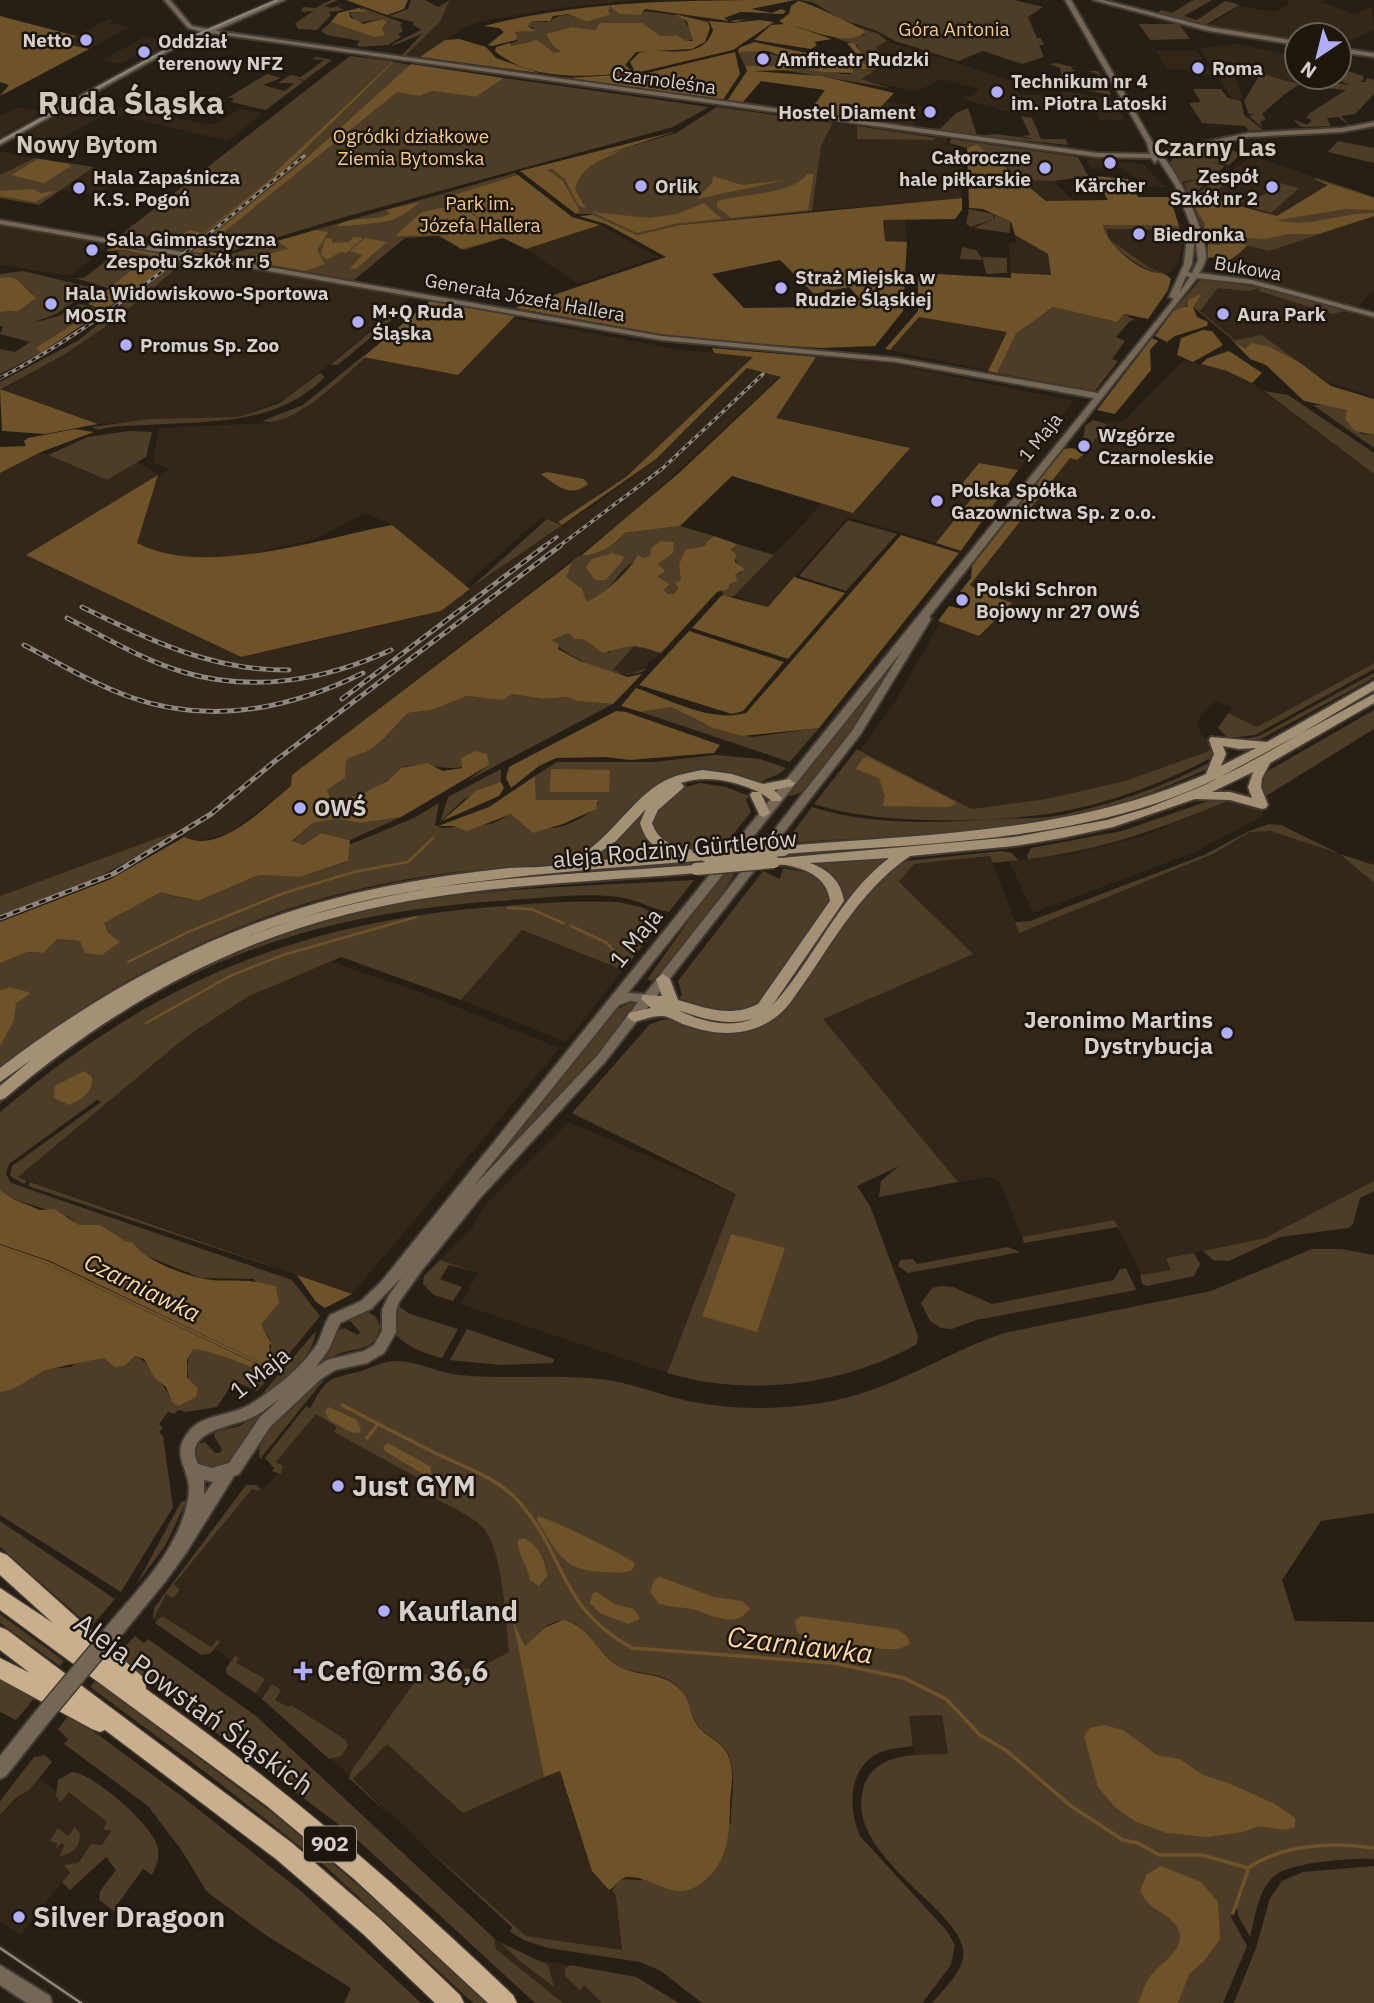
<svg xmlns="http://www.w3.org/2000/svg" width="1374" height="2003" font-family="'IBM Plex Sans',sans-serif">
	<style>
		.built { fill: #322718 }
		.green { fill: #4e3d26; fill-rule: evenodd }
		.forest { fill: #6d522a; fill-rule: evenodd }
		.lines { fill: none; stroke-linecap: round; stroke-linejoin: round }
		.stream-far1 { stroke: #6d522a; stroke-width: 2.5 }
		.stream { stroke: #6d522a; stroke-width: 3.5 }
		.tertiary-casing { stroke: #423b33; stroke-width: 4 }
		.secondary-casing { stroke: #423b33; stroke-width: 4 }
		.primary-casing { stroke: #423b33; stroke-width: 3 }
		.tertiary { fill: #746756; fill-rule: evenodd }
		.secondary { fill: #a49075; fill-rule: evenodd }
		.primary { fill: #caaf8c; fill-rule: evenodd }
		.tram-far1 { stroke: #8d8780; stroke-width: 2 }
		.tram { stroke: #8d8780; stroke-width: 2.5 }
		.rail-far1-casing { stroke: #8d8780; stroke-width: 3.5 }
		.rail-casing { stroke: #8d8780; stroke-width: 5 }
		.rail-far1 { stroke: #1c160d; stroke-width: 2; stroke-dasharray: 4.5; stroke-linecap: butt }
		.rail { stroke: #1c160d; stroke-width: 2.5; stroke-dasharray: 7; stroke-linecap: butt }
		.tertiary-bridge-casing { stroke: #423b33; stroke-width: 20; stroke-linecap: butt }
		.secondary-bridge-casing { stroke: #423b33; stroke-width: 15; stroke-linecap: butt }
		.tertiary-bridge { stroke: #746756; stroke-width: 17 }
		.secondary-bridge { stroke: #a49075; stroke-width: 12 }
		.poi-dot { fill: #b0aefa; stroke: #1c160d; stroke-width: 2.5 }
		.labels { text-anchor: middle; stroke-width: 5; stroke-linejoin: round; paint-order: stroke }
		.far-park-label { font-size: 19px; fill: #f7c988; stroke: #1c160d }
		.far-poi-label { font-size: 19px; font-weight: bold; fill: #d5d0ca; stroke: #1c160d; text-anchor: start }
		.far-street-label { font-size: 19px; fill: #d5d0ca; stroke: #1c160d }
		.shield { fill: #1c160d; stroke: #9e9891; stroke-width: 2 }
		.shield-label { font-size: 21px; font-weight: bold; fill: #d5d0ca }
		.poi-label { font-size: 23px; font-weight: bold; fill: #d5d0ca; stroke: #1c160d; text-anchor: start }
		.street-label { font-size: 23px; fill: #d5d0ca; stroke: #1c160d }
		.far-district-label { font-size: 24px; font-weight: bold; fill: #d1c8bc; stroke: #1c160d }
		.water-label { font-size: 24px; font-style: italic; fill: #fed8a6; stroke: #1c160d }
		.near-poi-label { font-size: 28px; font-weight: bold; fill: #d5d0ca; stroke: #1c160d; text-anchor: start }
		.near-water-label { font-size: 28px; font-style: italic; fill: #fed8a6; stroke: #1c160d }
		.near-street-label { font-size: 28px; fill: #d5d0ca; stroke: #1c160d }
		.far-town-label { font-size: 32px; font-weight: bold; fill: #d1c8bc; stroke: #1c160d }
	</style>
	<rect width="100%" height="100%" fill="#261f16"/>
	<path class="built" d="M450 0H637L559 8 483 21 463 28 420 57 406 55 440 22Z
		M1289 0H1326L1321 2 1355 14 1372 6 1374 30 1339 46V35H1297V41L1207 26 1240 6 1274 12 1288 5Z
		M108 19 115 20 110 23 130 27 89 49 61 43Z
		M145 37 170 42 154 52H142L120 64 101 60Z
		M887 41 1013 81 1020 95H1045L1051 106 1026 107 1030 114 1009 112 966 100 964 96 971 97 979 89 942 79 916 92 860 79 894 62 884 58 876 47Z
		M1238 44 1297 57V77H1309L1299 84 1265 75 1234 76 1243 97 1241 100 1232 98 1199 48Z
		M1156 51H1197L1212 74H1190L1187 69H1167Z
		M1064 91 1113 100 1125 120H1100L1094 110 1066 111 1057 94Z
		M83 99 133 110 118 118 104 115 56 142 25 135Z
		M886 102 923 106 913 126 869 120Z
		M18 107 43 112 0 137V116Z
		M240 109 263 113 228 141 129 118 140 111 213 125Z
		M833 123 948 138 946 144 962 148V198L812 211 821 146Z
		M0 151 2 152 35 158 3 176 0 175Z
		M1252 156 1304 173 1328 185 1277 216 1209 198 1231 176V171Z
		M1086 158 1144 164 1159 182 1168 187H1140L1137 179 1120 168 1091 169Z
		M94 167 128 173 97 196 61 190Z
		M1022 180 1054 181 1074 201H1046Z
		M1370 215 1374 216V290L1357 308 1241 275 1230 261 1248 245 1269 251Z
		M883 220H905L907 242 885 241Z
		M0 225 110 244 70 276 0 265Z
		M600 225 658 257 578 284 526 249Z
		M1103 225 1179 226 1184 237 1178 263 1167 275 1153 272 1107 239Z
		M1015 235 1048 254 1051 276 1011 273 1009 243H1016Z
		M189 258 410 298 288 398 238 417 98 424 3 390 115 320Z
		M1219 280 1283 292 1374 317V397L1327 382 1262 335 1245 350 1193 307Z
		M919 317 1007 332 988 371 890 350Z
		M512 318 682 350 754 356 626 477 558 522 542 517 465 585 392 525 365 513 315 539 242 556 213 559 160 553 137 543 157 476 27 555 241 657 342 635 441 611 537 540 593 506 656 459 747 368 781 376 627 518 292 775 291 786 228 834 194 842 174 832 0 896V473L41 452 106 480 137 462 159 475 169 469 153 462 159 428 268 423 327 393 366 357 458 375Z
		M816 357 897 365 1074 401 1018 470 979 463 956 491 971 499 936 543 848 517 768 607 734 596 822 504 853 513 909 447 776 418Z
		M1183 360 1227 371 1252 383 1374 474V663L1257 727 1228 713 1232 708 1215 701 1200 716 1197 724 1201 734 1215 749 1125 781 1046 799 972 809 860 750 895 702 941 621 979 635 1011 604 970 585 1070 458 1077 460 1085 453 1109 421 1123 422Z
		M635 645 661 653 638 673 628 675 613 670Z
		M1233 799 1252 804 1262 810 1263 816 1193 853 1033 913 1009 861 1071 854 1143 836Z
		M1271 831 1340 854 1374 883V1182L1265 1238 1167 1258 1171 1270 1142 1275 1114 1220 1022 1237 999 1182 988 1177 958 1182 823 1019 972 954 899 883 914 864 990 856 1019 932 1213 854 1250 832Z
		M522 930 623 970 566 1042 461 1000Z
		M330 961 420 992 560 1048 352 1294 18 1177 186 1037 249 996Z
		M569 1122 736 1194 667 1373 460 1304 478 1273 440 1260 472 1228 484 1206Z
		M310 1409 485 1511 513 1621 545 1776 560 1770 592 1871 616 1896 622 1951 526 1936 513 1927 349 1775 262 1699 227 1674 226 1669 230 1660 214 1649 209 1654 201 1655 153 1620 154 1608 246 1485H256L263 1489 281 1470 273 1464Z
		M942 1715 949 1754 915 1755 908 1716Z
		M39 1778 54 1789 61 1802 69 1792 108 1822 103 1829 111 1830 102 1845 91 1844 21 1935 0 1922V1815Z
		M494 1938 533 1959 636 1977 679 2003H535L482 1953Z
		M0 1943 88 2003H75L41 1980 0 1951Z"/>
	<path class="green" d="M331 0H338L324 6 331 8 349 3 338 7 344 10 329 12 331 15 317 30 298 29 295 23 314 11 301 12 303 7 315 8Z
		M411 0H425L438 7 450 0 440 22 406 55H402L422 34 392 46 393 44 421 30 413 25V22L389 16 408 9Z
		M800 0H1014L1043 7 1028 17 1037 38H1041L1044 45H1039L1044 57 1022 64 983 51 958 61 895 41 877 31 841 19 814 3Z
		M1193 0H1212L1184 16 1197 20 1225 1 1222 0 1240 5 1205 25 1157 13 1161 10 1172 13Z
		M607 6 614 7 619 14 641 15 645 11 682 16 695 38 686 42 676 35 661 36 642 23H600L595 30 571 27 546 34 552 45 564 50 554 53 530 41 511 46 509 44 518 41 514 38 517 35 514 32 529 31 535 28 528 26 532 21 547 22C568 12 562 13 588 22L608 12Z
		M361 7 403 23 400 25 403 31 398 35 401 37 388 45 359 47 357 44 360 41 327 35 321 31 331 22C350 26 365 33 384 35L382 28 387 24 383 19 358 23 349 13H338L365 12Z
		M1139 24H1179L1190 39 1150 40Z
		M858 27 879 34 887 41 876 47 884 58 895 62 876 70 861 62 863 57 857 45 835 38 865 35Z
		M761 51 787 59V66H745L738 52Z
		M350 56 393 61 275 172 278 174 203 233 178 240 195 241 280 174 394 62 410 65 301 163 191 252 162 247 174 240 123 233Z
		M317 57 332 60 305 80 294 78 304 81 266 110 231 102 234 98H227L267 74 281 78 263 85 285 91 294 83H278L290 75 301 77 324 60 312 59Z
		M1056 63 1073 67 1071 69 1075 70 1069 75 1089 81 1098 74 1088 71H1098L1105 84 1097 83 1106 85 1111 95 1073 88 1076 84 1090 87 1093 83 1062 78 1060 68 1049 64Z
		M796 66 844 74H851L853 69 875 71 861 79 890 88 783 70Z
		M1339 68 1363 76V81L1357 82H1365L1367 78 1374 80V94L1355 114 1341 116 1350 126 1338 117 1327 118 1331 126 1301 127 1293 119 1307 125 1312 120 1306 118 1310 113 1346 90 1325 88 1335 83 1350 85 1331 77 1345 81 1336 77H1339Z
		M1265 75 1299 84 1284 95 1253 87 1284 95 1262 114 1266 119 1260 122 1263 128 1249 116 1255 114H1249L1244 101 1259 76Z
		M504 78 709 107 673 127 341 218 228 252 202 250 397 91 419 96 433 91 476 97Z
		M1193 89H1221L1228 98 1241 101 1244 115 1263 130 1249 131 1245 126 1202 123 1189 103 1201 102Z
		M717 107 833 123 821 146 812 211 680 225 637 235 590 214H576L580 211C566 195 565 183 546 171L676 133Z
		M968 108 977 135 939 130 956 113Z
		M1021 116 1032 118 1041 139H1066L1068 145 979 136 995 134 1033 139 1021 136 1030 135Z
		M857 126 935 138 934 140 857 139Z
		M951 139 1078 157 1088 176 1054 181 1022 180 977 144 967 148 949 143Z
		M1338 141 1374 148V163L1328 152Z
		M1211 145 1242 153 1229 165 1211 162 1225 166 1218 172H1207L1217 173 1189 199 1184 183 1200 179 1182 182 1170 162 1180 152Z
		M35 158 94 167 39 205 0 198V175Z
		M515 173 572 217 464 250 438 236 405 238 354 280 220 257Z
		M1219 176 1229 179 1209 198 1229 203 1216 199 1221 194 1244 200 1238 206 1277 216 1328 185 1314 179 1317 178 1374 197V216L1269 251 1226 240 1219 241V245H1211L1190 200Z
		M1280 183 1299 188 1271 213 1247 206Z
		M969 209 993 214 994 220 995 215 1010 222V233L974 228 993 219 971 227 966 224Z
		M1103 225 1179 226 1182 240 1174 239 1170 229H1106L1109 239 1151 269 1167 275C1141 270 1110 250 1103 225Z
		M962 247 976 250 984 261 983 257 1007 258V273L986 274 983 260 960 259Z
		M120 250 159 256 127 274 111 289 75 278H84Z
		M180 256 189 258 115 320 65 354 0 390V382L79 340Z
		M23 271 94 288 56 314 32 323 59 316 80 304 97 308 38 349 41 353 0 374V349L15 352 30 342 0 334 3 327 0 326V312H11L33 294 18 280 0 278V274Z
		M1206 279 1283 292 1344 311 1333 314 1259 291V288L1249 291 1218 288 1200 311 1235 340 1262 335 1299 362 1268 346 1251 343 1245 350 1193 307 1200 295 1181 310 1173 311 1199 281Z
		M1053 307 1117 322 1124 314 1135 320 1130 321 1116 337 1125 341 1112 359 1118 361 1095 391 997 373 1016 334Z
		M398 309 401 312 338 365H330Z
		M363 356 366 357C346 375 291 430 262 421L303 405Z
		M320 373 325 377C277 426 210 421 146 425 130 426 114 425 98 430L91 427 150 419 238 417 280 403Z
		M1264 391 1288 395 1374 453V474Z
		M1313 405H1332L1347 410 1361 434 1374 435V448Z
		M1093 420 1107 424 1085 453 1076 450 1084 435 1085 426Z
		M129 431 152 432 146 457 107 480 48 455 88 437Z
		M547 519 562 525 469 589Z
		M848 520 897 534 846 591 799 576Z
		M680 526 714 536 707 540 706 546 685 556 679 565 682 580 674 594H668L664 589 668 584 658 575V564L669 541 651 548 650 556C645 558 638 559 633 562 615 573 609 598 585 601L581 589 566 577C567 572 569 565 572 561 582 549 613 555 624 533Z
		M737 544 774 555 734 596 724 597 722 590 728 589 735 575 742 572 731 551Z
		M568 633 574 639 585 640 608 653 617 646 635 645 613 670 628 675 647 668C630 687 564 657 552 640Z
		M1374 663V669L1255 735 1228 738 1218 728 1228 713 1257 727Z
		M1374 673V677L1366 682 1261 739 1238 741 1259 736Z
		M880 674 888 677 866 713 809 786 798 794 784 797Z
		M1374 689V693C1301 734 1228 783 1147 809 1032 846 905 847 785 857L788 853 968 838 1158 801Z
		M512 694 543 699 568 697 577 701 613 704 467 781 489 765 475 751 462 758V767C441 771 426 761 404 767 397 769 393 776 387 780 371 792 351 796 332 801L327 790 345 778 346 761C354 754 357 756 366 752 383 745 395 725 408 713L432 710 467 696 484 698Z
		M671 707 704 724 752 737 819 728 790 762 641 712Z
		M1374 710V729L1261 799V775Z
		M857 749 972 809 1046 799 1125 781 1215 749 1216 752 1211 758C1163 783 1108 804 1054 813 991 823 874 825 814 804Z
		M716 755 760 759 786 768C778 777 766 777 759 784 683 758 669 768 619 826 607 840 589 855 572 860 548 867 522 866 498 868 467 870 435 874 403 880 256 906 115 974 0 1069 0 1062 0 1053 0 1046 7 1017 22 1023 11 987L0 990V963L28 952 44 953 57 939 80 941 108 933 103 923 161 892C173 898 185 897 198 901L259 875 300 877 347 862 349 845 414 818 439 803 435 825 442 828 492 824 511 814C521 820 537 827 549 828 563 829 593 815 599 802L536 800 535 776 557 762H653ZM551 770 609 792H549Z
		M1213 761 1207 769C1159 791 1108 810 1056 820 967 836 875 836 785 843L812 807C872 826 935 823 998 819 1019 818 1041 819 1062 815 1114 804 1166 786 1213 761Z
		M501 769V782L464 799 440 822 448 797Z
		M716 777 755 789 707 778 679 782 645 813 656 847 669 853 591 860 616 842 659 792 678 780Z
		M700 783 726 787 749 796 746 800 751 812 722 848H712L700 837 695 850 663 842 652 829V818L681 788Z
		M1214 799H1233C1162 828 1104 850 1028 859L1027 856 1031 848 1122 831Z
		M401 817 350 840 321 833 303 845 292 842 313 823 337 819 361 823Z
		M1269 824 1281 825 1340 854 1374 865V883L1340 854 1271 831 1250 832 1213 854 1019 933 1015 922 1030 921 1204 855 1249 831Z
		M174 832 177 834 90 882 0 915V896Z
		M1002 851 1012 853 1018 860 993 863 990 856 914 864 899 882 973 954 823 1019 958 1182 879 1197 881 1181 899 1166 857 1186 870 1206 918 1336 917 1344C843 1386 748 1397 667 1373L736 1194 572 1113 650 1024C657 1022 663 1018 671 1020 679 1021 687 1027 696 1029 714 1035 736 1036 754 1030 810 1012 844 885 906 861ZM731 1234 744 1238 702 1316Z
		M892 858C835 892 799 1018 734 1024 712 1027 692 1017 672 1009L674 1007C745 1036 760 1023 802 963 815 945 830 926 841 906 844 883 829 876 812 865Z
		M783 868 818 875 833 896 759 1006 731 1016 678 1000 682 995 678 981 763 871 780 879Z
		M735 873 715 905 655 981 647 980 721 874Z
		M694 880 669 912C652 910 637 899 619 897 579 892 536 899 497 901 295 915 154 971 0 1104V1100C122 995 265 922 425 899 514 887 605 885 694 880Z
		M618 902 641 907 664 919 623 970 522 930 461 1000 341 957 249 996 186 1037 18 1177 27 1181 24 1184 10 1176 12 1166 101 1102 97 1100 9 1164 6 1174 11 1183 292 1280 320 1316 276 1370 268 1366 272 1360 270 1339 261 1324 272 1307 254 1279 201 1278 139 1253 100 1225H78L69 1217 13 1199 0 1190V1112C148 987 286 926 480 908 525 904 572 900 618 902Z
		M633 1001H640L586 1069 508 1152 503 1150 613 1012Z
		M1374 1181V1191L1360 1198 1353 1224 1349 1228 1280 1237 1229 1261 1213 1260 1203 1251 1265 1238Z
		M30 1182 297 1275 28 1186Z
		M1114 1220 1118 1227 1024 1243 1022 1237Z
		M1008 1247 1020 1252 908 1273 898 1266 900 1260 913 1259 917 1264Z
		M1312 1249H1341L1374 1255V1513L1321 1521 1282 1580 1295 1621 1374 1622V1859C1353 1858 1288 1862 1273 1877 1258 1891 1255 1918 1250 1937L1238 1915 1236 1902 1231 1917 1247 1946 1223 2003H932C944 1988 966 1970 963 1949 960 1935 950 1924 940 1913 910 1882 853 1840 862 1794 870 1751 914 1755 948 1754L942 1715 909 1716 913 1746C901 1748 886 1748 875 1755 847 1773 849 1810 860 1836L947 1931 955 1945 951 1965 922 2003H702L661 1971 640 1962 548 1948 524 1940 510 1932 512 1927 409 1832 526 1936 622 1950 616 1896 612 1891 620 1879 641 1880 731 1823C730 1801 739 1768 725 1749 718 1739 703 1734 697 1724 687 1706 688 1691 669 1680 653 1671 632 1675 617 1665 593 1651 581 1604 545 1627 537 1632 533 1641 525 1646L514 1625 544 1777 463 1813 387 1744 353 1779 394 1819 349 1778 352 1770 419 1676 455 1667 476 1670 509 1652C506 1622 503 1554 485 1530 472 1514 443 1504 425 1493L424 1483 416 1477 334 1432 337 1427 316 1414 276 1462 283 1466 281 1474 272 1471 274 1468 265 1458 306 1406 310 1409C327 1376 329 1379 362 1371 370 1368 378 1364 387 1362 410 1357 436 1373 459 1375 509 1380 559 1373 608 1380 632 1384 656 1393 680 1399 721 1409 764 1410 806 1405 885 1397 934 1357 1004 1333L1211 1291Z
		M1194 1253 1200 1264 1194 1276 1147 1286 1142 1284 1140 1273 1142 1275 1171 1270 1166 1258Z
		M440 1260 472 1271 449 1265 440 1279 462 1287 453 1301 434 1295 423 1284 424 1276Z
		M1126 1268 1136 1290 976 1320 952 1329 941 1328 930 1321 921 1303 932 1288 941 1286 953 1287 992 1304 1114 1280 1120 1269Z
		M397 1305 410 1314 458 1329 442 1358C426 1354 403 1346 393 1331Z
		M368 1312 376 1317 380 1326C376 1356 349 1345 331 1358 288 1388 263 1438 221 1469L203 1467 196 1456 198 1444 205 1442 215 1453H220L222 1449 214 1436 215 1432 240 1426 268 1406 328 1354 336 1331 344 1328 358 1335 360 1332 349 1320Z
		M467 1329 554 1359 553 1363 500 1365 450 1360Z
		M316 1331C313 1356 285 1387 262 1394Z
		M200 1348 274 1373 257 1391 234 1381 217 1407 186 1412 178 1410 174 1414 168 1412 159 1424 163 1428 159 1432 163 1436 173 1507 121 1592 0 1515V1392L50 1369 71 1367 79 1360 104 1358 126 1365 135 1356C148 1360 167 1389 172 1402L191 1384C185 1374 187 1359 192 1349Z
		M327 1376 260 1459C253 1425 302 1393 327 1376Z
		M246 1485H256L261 1491 252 1489 174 1584 180 1590 173 1598 166 1594 153 1620 154 1608Z
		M187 1500 165 1546 136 1585 181 1502Z
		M0 1521 115 1599 91 1627 0 1547Z
		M0 1614 64 1661 60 1666 0 1623Z
		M162 1616 211 1647 217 1640 220 1642 211 1653 201 1655 155 1623Z
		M135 1636 144 1643 148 1639 256 1716 494 1938 496 1949 563 2003H535L350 1833 115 1657Z
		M235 1656 239 1658 236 1663 265 1679 256 1693 227 1674 226 1669Z
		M0 1675 37 1695 16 1720 0 1712Z
		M95 1681 278 1817 406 1926 487 2003H473L325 1866 209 1775 90 1687Z
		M272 1684 281 1690 275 1700 288 1707 291 1705 346 1740 348 1746 341 1756 329 1759 262 1699Z
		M70 1714 184 1798 302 1892 421 2003H344L351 1988 264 1934 207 1892 182 1851 148 1806 64 1744 68 1739 58 1729Z
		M45 1755 52 1762 30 1789 16 1798 0 1815V1801L34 1757Z
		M72 1772C93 1773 154 1826 158 1848 160 1857 156 1867 152 1875L143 1869 117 1905 124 1911 115 1912 99 1900 100 1891 116 1870 106 1857 70 1890 62 1882 70 1873 64 1865 78 1863 91 1844 102 1845 111 1831 103 1829 107 1822 69 1792 61 1802 56 1796 58 1780Z
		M75 1827 80 1834C80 1848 72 1855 59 1856L65 1845 61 1843 56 1849 57 1843 50 1841 58 1828 68 1836Z
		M1374 1866V2003H1234L1256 1948 1270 1898 1282 1881 1303 1872Z
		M501 1943 548 1965 554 1987 520 1961Z
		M570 1965 636 1977 679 2003H602L584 1985 580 1990 565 1976V1969Z"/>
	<path class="forest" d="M346 0H408L404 9 387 15Z
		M795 0 751 9 772 13 781 9 786 11 783 14 741 12 724 18 729 21 746 19 736 22 645 9 641 15 619 14 610 6 608 12 611 14 587 22 568 14 553 16 550 21H532L528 26 535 31 514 32 517 35 516 40 492 46 488 45 504 32 499 28 484 26C584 0 691 0 795 0Z
		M798 1C806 1 860 27 866 32 846 47 815 31 794 26L832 39 814 42 817 45 811 49 754 40 771 25 784 24 779 21 789 14 791 6Z
		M359 8 367 12H349L350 17 363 24 383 19 387 23 382 28 385 35 375 37 331 22 338 13Z
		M674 14 708 22 710 28 705 42 692 49 636 52 625 65 631 70 626 73C583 77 530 81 495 51L496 47 510 43 511 46 537 40 554 53 561 51 552 45 546 34 571 27 595 30 600 23H642L661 36 676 35 686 41H693L687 21Z
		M0 16 76 36 62 43 89 49 0 96 9 85 0 82Z
		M760 20 774 22 733 50 631 74 634 70 630 62 639 53C665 46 702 63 713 30L709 21 732 23Z
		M459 39 486 47 496 58 539 73 420 57 445 40Z
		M754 42 842 60 859 57 847 43H854L862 54 861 62 876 70 853 69V73L821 72 796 66 791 70 752 71 821 76 894 93 869 120 809 112 825 90 761 81 742 103 727 101 747 71 745 66H787L782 63 786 58 768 51 738 52 739 48Z
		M735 52 740 74 723 100 567 78 647 73Z
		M392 62H394L280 174 195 241 175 240 189 230 203 233 277 174 274 173Z
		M411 64 504 78 476 97 433 91 419 96 397 92 202 250 222 254 215 256 191 252 301 163Z
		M677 131 600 156 623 150C603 159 581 165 575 189L586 209 578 205 565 179 552 169 547 170 562 180 580 211 576 214 520 171Z
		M977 144 1046 201 1108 200 1094 176 1128 179 1138 197H1170L1179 226 1103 225C1107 243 1131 265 1150 271 1158 274 1165 272 1171 279L1168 290 1148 319 1124 314 1117 322 1053 307 1016 334 997 373 988 371 1007 332 919 317 890 350 885 349 918 311V273L1011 278V273L1051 275 1048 254 1015 235 1011 222 983 209 969 208 967 148Z
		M38 159 69 164 71 166 44 183 11 175Z
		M807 174H814L808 210 731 218 717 207V202L721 200C744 194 794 194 807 174Z
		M518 175 572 217 600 225 526 249 503 238 464 206 469 200 447 197Z
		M713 176 742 185 786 180 697 199 712 183Z
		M1314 179 1374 198V210L1346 209 1277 220C1307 229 1343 212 1374 213V216L1318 234H1289L1264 239 1212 236 1204 232 1205 224 1192 202 1209 198 1277 216 1328 185Z
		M34 189 40 193 56 191 35 202 0 196V191Z
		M962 198V210L955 219 883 220 885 241 907 242 903 311 875 346 822 348 693 340 515 308 666 257 606 224 579 216 593 215 637 235 680 225ZM780 260 814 294 849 287 861 300 828 307 744 308 712 274Z
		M420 202C412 209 402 216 392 220 388 222 342 227 337 226 351 215 374 222 390 214L386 210Z
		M704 203 722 219 679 223 637 233 592 212 649 218 677 214Z
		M446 207H463L502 238 461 249 439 235 395 236 422 212Z
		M316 230 328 232 317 250 325 264 305 271 245 260 288 249 278 241Z
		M354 237 363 238 346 253 341 252 326 260 321 254 325 239 331 238 333 243 349 242Z
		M365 238 387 242 356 269 350 268 363 255 350 251Z
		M1223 239 1248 245C1238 254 1229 265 1215 262L1216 257 1207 258 1208 244 1219 245Z
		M113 246 178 256 140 286 41 353 36 348 98 308 88 304C112 290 131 264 159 257L124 250 106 251Z
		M10 277 18 280 36 298 18 311 0 312V278Z
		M1198 295H1201L1193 307 1197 317 1208 322 1207 326 1175 336 1167 342 1155 336 1173 311 1188 306V300Z
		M430 301 515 316 458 375 363 357Z
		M1203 330 1212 331 1223 345 1193 362 1177 355 1181 338Z
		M1152 338 1158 341 1150 350 1151 370 1115 414 1097 410Z
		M1232 340 1245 349 1251 343 1268 346 1299 362 1331 386 1374 399V435L1355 431 1345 419 1347 410 1304 401 1266 365 1250 359Z
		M712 348 816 357 776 418 910 448 853 513 732 476 680 526 624 533C617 545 596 556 582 555L680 472 781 377 747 368 656 459 562 525 558 522 626 477 753 357 714 353Z
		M1229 351 1262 373 1252 383 1227 371 1201 364 1208 358Z
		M0 390H3L98 424 45 434 2 431Z
		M75 429 94 432 41 452 0 473V447L26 446 24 441 28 438Z
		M1072 448 1085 453 1077 460 1070 458 970 585 979 591 1012 603 979 636 938 621 949 606 962 609 968 605 970 597 959 593 971 578 972 566 1063 449Z
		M979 463 1018 470 961 551 936 543 971 499 956 491Z
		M547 472 584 479 588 484C570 499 556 485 541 474Z
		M158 475 137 543C204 578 319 539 392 525L470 589 441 611 241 657 26 555Z
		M901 535 959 553 819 728 742 736 713 728 671 707 641 712 621 706 636 688C669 699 711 723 746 713Z
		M714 536 737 544 731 550 736 554 735 562 745 569 735 575 737 581 730 584 728 589 717 592 661 653C630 643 632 645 603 653L585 640 574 639 568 633 552 640 559 645 558 649 580 661 628 677 642 674 613 704 577 701 567 697 543 699 512 694 503 700 467 696 432 710 408 713C395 725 383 744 366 752 357 756 354 754 346 761L345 778 327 790 332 801 361 794 387 781 401 768 427 763 443 771 462 768 461 758 475 751 487 754 489 765 401 817 361 823 337 819 313 823 292 841 303 845 321 833 350 840 348 861 300 877 259 875 198 901C185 897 173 897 161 892L104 923 108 933 120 942 102 955 85 953 80 941 57 939 44 953 28 952 0 963V922L111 879 184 837C220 855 264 807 291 786L292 775 572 562 566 577 582 589 586 601C600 599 631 569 638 555L643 558 650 556 651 548 660 541 674 542 673 553 658 564 665 571 658 576 669 584 664 590 668 594H674L678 588 675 583 681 580 679 565 685 550 705 546 707 541Z
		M613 553 624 557 623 560 606 580H595L586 567 592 559Z
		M794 577 845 593 788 659 692 628 722 595 768 607Z
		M689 631 784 662 743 711 732 714 639 685Z
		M616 711 626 712 720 745 714 753 630 760 605 757 556 758 539 766 511 788 506 778 509 767Z
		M868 757 954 801 956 804 949 807 883 806 885 796 879 778 856 769 863 758Z
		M551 769 610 770 609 792H549Z
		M535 776 536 800H598L596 809 563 824 533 833 511 814 467 831 453 826H438L489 807Z
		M501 782 504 788 499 796 442 821 476 791Z
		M10 987 31 993 16 1003 14 1020 0 1046V990Z
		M84 1071 92 1077C93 1092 83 1099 69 1105L54 1098 55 1086Z
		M0 1190 13 1199 40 1210 54 1209 79 1225H100L125 1241 133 1243C144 1260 180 1273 200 1278 225 1284 247 1276 276 1287L279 1303 261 1324 271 1343 269 1346 272 1360 268 1366 50 1261 0 1244Z
		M731 1234 785 1248 757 1332 702 1316Z
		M0 1247 48 1264 265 1368 257 1370C251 1365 201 1348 193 1349L187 1360V1377L198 1389 196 1397 178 1406 172 1402 166 1387 155 1378 144 1359 135 1356 126 1365 115 1367 104 1358C85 1361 69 1365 51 1369 34 1373 18 1391 0 1392Z
		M297 1275 352 1294 325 1308 316 1302Z
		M329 1407 357 1420 361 1430 359 1433C349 1434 339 1424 329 1420L325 1411Z
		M388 1443 430 1466 432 1475 428 1477 385 1451 383 1447Z
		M538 1516C550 1519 631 1557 635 1564L632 1570C622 1574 614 1572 604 1572 562 1571 557 1552 537 1520Z
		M523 1538C537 1542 546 1562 547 1576L539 1586 530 1580C528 1566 517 1554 518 1540Z
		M660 1577 714 1597 742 1601 750 1609C733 1630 712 1614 692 1609 681 1607 670 1607 659 1604L650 1592 654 1580Z
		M597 1592 614 1604 634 1609 640 1619 628 1624 600 1613 590 1603 593 1593Z
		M801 1616 897 1629 907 1636 910 1644C894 1654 879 1647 861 1646 840 1644 795 1651 795 1620Z
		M563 1620C590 1626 595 1650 615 1664 633 1677 658 1671 675 1685 693 1699 687 1711 698 1726 706 1737 722 1741 728 1755 735 1771 731 1786 730 1803 730 1833 728 1865 700 1884 674 1903 655 1877 629 1877 618 1877 617 1887 609 1890L592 1871 560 1771 544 1777 513 1621 525 1646 544 1628Z
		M1104 1725 1123 1730 1157 1755 1180 1759 1203 1775 1231 1784 1275 1804 1295 1818V1827L1286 1830 1259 1826 1243 1832 1207 1837 1167 1833 1136 1822 1115 1807 1098 1787 1084 1736 1090 1728Z
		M1161 1866 1201 1882 1218 1902 1220 1939 1204 1961 1189 1974 1178 2003H1138C1142 1994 1144 1986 1149 1978 1160 1962 1192 1947 1175 1924 1163 1909 1150 1912 1140 1891L1147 1874Z"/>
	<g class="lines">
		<path class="stream-far1" d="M508 908 531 909 563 923
			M571 926 607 943 614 951V958
			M128 962 188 932 284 893 354 872 408 862 433 838
			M146 1023 230 976 283 955 416 917
			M0 1246 49 1263 267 1367"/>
		<path class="stream" d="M342 1405C374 1422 405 1438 437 1454 465 1467 500 1479 520 1503 567 1558 559 1608 632 1648L833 1663 904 1678 946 1699 980 1735 1007 1751 1071 1806 1123 1840 1138 1843 1159 1855H1202L1248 1868C1283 1844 1333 1842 1374 1848
			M367 1438 378 1424
			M1233 1913 1248 1870"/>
		<defs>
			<path id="tertiary" d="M164 0H170L192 26 208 29 277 0H285L215 31H217L1097 153 1150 154 1147 143 1065 0H1071L1153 143 1156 152 1248 133 1342 128 1374 122V126L1342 132 1248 137 1162 156C1179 173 1207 234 1206 258 1205 263 1202 269 1199 273L1252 280 1374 313V317L1252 284 1197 278 929 617 931 619 860 735 605 1062 481 1197 422 1270 399 1302 396 1310V1332L384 1353 367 1363 335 1370 321 1379 270 1427 239 1474 234 1476 186 1553 165 1582 124 1632 118 1634 112 1632 110 1626 112 1620C143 1584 179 1548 188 1499 194 1470 169 1459 187 1434 201 1413 230 1417 249 1405 273 1390 302 1368 317 1344 322 1335 324 1324 330 1315L361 1301 381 1282 1094 398 896 362 661 340 0 224V220L661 336 896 358 1098 393 1174 299 1169 297 1184 264 1188 228 1191 226 1175 185 1158 159 1155 163 1151 158 1097 157 209 33 182 44 0 145V140L178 42 202 32 188 28ZM1195 237 1198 260 1192 273 1188 272 1192 264ZM1186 276 1190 277 1179 293ZM902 651 852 731 645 994 628 993ZM630 1001 638 1002 597 1056 473 1187 619 1005ZM402 1277 389 1295 382 1310V1331L374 1345 364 1351 327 1360 316 1367 329 1349 340 1323 371 1309ZM281 1398 260 1417 229 1463 212 1468 198 1464C181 1430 234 1427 253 1417 264 1412 272 1404 281 1398ZM204 1480 213 1482 204 1495Z
				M1093 0H1103L1209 27 1297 41V45L1209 31Z
				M1339 48 1374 53V57L1339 52Z
				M42 1709 48 1711 50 1717 48 1723 6 1776 0 1779V1756L36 1711Z
				M0 1965 50 1996 52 2003H27L0 1985Z"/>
			<path id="secondary" d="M1374 681V690C1304 731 1234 777 1157 803 1037 843 908 844 783 854L777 850 783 846C926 834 1073 833 1206 774L1214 754 1209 740 1211 737 1267 742ZM1223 746 1239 749 1256 748 1221 766 1226 754Z
				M1374 694V703L1270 763 1262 778 1261 787 1268 805 1266 808 1262 809 1230 800 1195 799 1113 827 1062 838 1014 846 910 856C856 893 828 952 790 1003 764 1036 724 1039 686 1025 678 1023 668 1015 661 1016 652 1016 642 1020 634 1022L627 1017 629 1013 651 1008 641 999 643 995 662 996 656 979 663 974 670 979 678 1000C706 1008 730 1018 758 1004L830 901C827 877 806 869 786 865 781 864 775 866 769 865L767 862 769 859 1014 837 1107 820 1148 808 1205 785ZM1253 772 1248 787 1252 798 1230 792H1212ZM889 858C838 897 815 959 772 1006L844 901C841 881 829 870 810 863ZM678 1010C704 1019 728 1027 755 1018 730 1029 702 1022 678 1010Z
				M703 770 732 774 763 784 789 779 795 783 793 786 774 790 782 798 780 801H772L761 793 770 813 764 817 760 816 750 795 752 792H759C736 781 706 774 681 783L684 786 682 789 658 810 652 823C659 843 673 845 692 850L693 853H711L712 856 711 859 706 860C547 874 400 879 248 936 295 919 343 904 392 895 492 876 595 873 696 865L703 869 696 873C580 883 461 885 348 914 219 946 106 1013 5 1098L0 1100V1086L31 1060 0 1082V1068C118 978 242 915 388 886 428 878 469 872 509 868 525 867 546 868 561 864 604 851 623 807 659 784 673 775 687 773 703 770ZM646 809 640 823C645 841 655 849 673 855L587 861 616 841Z"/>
			<path id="primary" d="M0 1552 7 1555 145 1679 146 1689C279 1783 396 1883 513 1995L517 2003H488L354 1879 267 1806 0 1610V1588L53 1623 0 1575Z
				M0 1627 7 1630 292 1843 379 1918 460 1995 464 2003H435L363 1934 276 1859 105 1730 100 1732 92 1729 0 1679V1658L30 1673 0 1650Z"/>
		</defs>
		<use href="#tertiary" class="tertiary-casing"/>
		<use href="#secondary" class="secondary-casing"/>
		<use href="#primary" class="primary-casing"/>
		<use href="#tertiary" class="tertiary"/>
		<use href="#secondary" class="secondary"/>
		<use href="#primary" class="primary"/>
		<path class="tram-far1" d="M0 142 178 43 277 0"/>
		<path class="tram" d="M0 1948 81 2003"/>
		<defs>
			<path id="rail-far1" d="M0 378C112 320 206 235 304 156
				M543 547 557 537
				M558 547 663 468 763 374"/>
			<path id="rail" d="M82 607C150 640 212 671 289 670
				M67 618C105 637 142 660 183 672 253 693 326 680 391 650
				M24 645C59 663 93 684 130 697 209 725 290 709 363 673
				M342 699 545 546
				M0 918 113 874 211 814 275 761 560 546"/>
		</defs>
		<use href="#rail-far1" class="rail-far1-casing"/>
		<use href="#rail" class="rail-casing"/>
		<use href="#rail-far1" class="rail-far1"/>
		<use href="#rail" class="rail"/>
		<defs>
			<path id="tertiary-bridge" d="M42 1717 118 1626"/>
			<path id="secondary-bridge" d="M706 856 783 850
				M696 869 774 862"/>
		</defs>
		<use href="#tertiary-bridge" class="tertiary-bridge-casing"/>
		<use href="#secondary-bridge" class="secondary-bridge-casing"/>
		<use href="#tertiary-bridge" class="tertiary-bridge"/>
		<use href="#secondary-bridge" class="secondary-bridge"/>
	</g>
	<g class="poi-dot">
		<circle cx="86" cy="40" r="7"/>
		<circle cx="144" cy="52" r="7"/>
		<circle cx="763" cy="59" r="7"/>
		<circle cx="1198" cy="68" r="7"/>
		<circle cx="997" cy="92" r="7"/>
		<circle cx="930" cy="112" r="7"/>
		<circle cx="1110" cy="163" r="7"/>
		<circle cx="1045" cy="168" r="7"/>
		<circle cx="641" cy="186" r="7"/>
		<circle cx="1272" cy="187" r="7"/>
		<circle cx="79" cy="188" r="7"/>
		<circle cx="1139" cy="234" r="7"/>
		<circle cx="92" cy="250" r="7"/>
		<circle cx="781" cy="288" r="7"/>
		<circle cx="51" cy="304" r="7"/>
		<circle cx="1223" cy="314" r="7"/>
		<circle cx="358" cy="322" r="7"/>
		<circle cx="126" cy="345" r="7"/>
		<circle cx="1084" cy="446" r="7"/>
		<circle cx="937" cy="501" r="7"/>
		<circle cx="962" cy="600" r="7"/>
		<circle cx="300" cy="808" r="7"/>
		<circle cx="1227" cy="1033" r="7"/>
		<circle cx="338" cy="1486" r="7"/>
		<circle cx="384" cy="1611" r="7"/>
		<path d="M299.5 1660.5h7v7h7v7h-7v7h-7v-7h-7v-7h7z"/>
		<circle cx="19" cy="1917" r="7"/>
	</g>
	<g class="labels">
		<g class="far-park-label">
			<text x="954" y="36">Góra Antonia</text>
			<text x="411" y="143">Ogródki działkowe<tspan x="411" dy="22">Ziemia Bytomska</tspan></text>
			<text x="480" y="210">Park im.<tspan x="480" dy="22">Józefa Hallera</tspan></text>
		</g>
		<g class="far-poi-label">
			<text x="72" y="47" text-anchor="end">Netto</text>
			<text x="158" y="48">Oddział<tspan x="158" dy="22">terenowy NFZ</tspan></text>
			<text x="777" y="66">Amfiteatr Rudzki</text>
			<text x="1212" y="75">Roma</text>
			<text x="1011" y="88">Technikum nr 4<tspan x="1011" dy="22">im. Piotra Latoski</tspan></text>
			<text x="916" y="119" text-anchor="end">Hostel Diament</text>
			<text x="1031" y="164" text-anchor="end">Całoroczne<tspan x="1031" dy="22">hale piłkarskie</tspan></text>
			<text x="1258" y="183" text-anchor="end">Zespół<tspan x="1258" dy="22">Szkół nr 2</tspan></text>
			<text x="93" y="184">Hala Zapaśnicza<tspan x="93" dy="22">K.S. Pogoń</tspan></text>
			<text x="1110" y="192" text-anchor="middle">Kärcher</text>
			<text x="655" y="193">Orlik</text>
			<text x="1153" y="241">Biedronka</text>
			<text x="106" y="246">Sala Gimnastyczna<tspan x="106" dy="22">Zespołu Szkół nr 5</tspan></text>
			<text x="795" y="284">Straż Miejska w<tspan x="795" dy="22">Rudzie Śląskiej</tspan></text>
			<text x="65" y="300">Hala Widowiskowo-Sportowa<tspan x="65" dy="22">MOSIR</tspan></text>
			<text x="372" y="318">M+Q Ruda<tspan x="372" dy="22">Śląska</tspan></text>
			<text x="1237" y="321">Aura Park</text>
			<text x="140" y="352">Promus Sp. Zoo</text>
			<text x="1098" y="442">Wzgórze<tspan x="1098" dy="22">Czarnoleskie</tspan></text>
			<text x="951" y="497">Polska Spółka<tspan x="951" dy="22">Gazownictwa Sp. z o.o.</tspan></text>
			<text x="976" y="596">Polski Schron<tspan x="976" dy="22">Bojowy nr 27 OWŚ</tspan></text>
		</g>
		<g class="far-street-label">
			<text transform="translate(664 80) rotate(8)" y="7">Czarnoleśna</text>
			<text transform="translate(1248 268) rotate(10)" y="7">Bukowa</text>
			<text transform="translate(525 297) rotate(10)" y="7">Generała Józefa Hallera</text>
			<text transform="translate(1040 437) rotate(-51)" y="7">1 Maja</text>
		</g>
		<rect class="shield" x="304" y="1826.5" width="52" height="35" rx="5"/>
		<g class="shield-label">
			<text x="330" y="1851">902</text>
		</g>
		<g class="poi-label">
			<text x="314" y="816">OWŚ</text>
			<text x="1213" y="1028" text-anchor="end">Jeronimo Martins<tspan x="1213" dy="26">Dystrybucja</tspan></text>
		</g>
		<g class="street-label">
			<text transform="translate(675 849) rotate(-5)" y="8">aleja Rodziny Gürtlerów</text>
			<text transform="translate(636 938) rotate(-51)" y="8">1 Maja</text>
			<text transform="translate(260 1373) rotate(-38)" y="8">1 Maja</text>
		</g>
		<g class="far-district-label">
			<text x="87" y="153">Nowy Bytom</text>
			<text x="1215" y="156">Czarny Las</text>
		</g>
		<g class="water-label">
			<text transform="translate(142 1288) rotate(26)" y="8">Czarniawka</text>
		</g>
		<g class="near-poi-label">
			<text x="352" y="1496">Just GYM</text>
			<text x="398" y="1621">Kaufland</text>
			<text x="317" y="1681">Cef@rm 36,6</text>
			<text x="33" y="1927">Silver Dragoon</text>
		</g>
		<g class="near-water-label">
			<text transform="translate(800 1645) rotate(7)" y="10">Czarniawka</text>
		</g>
		<g class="near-street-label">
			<text transform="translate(194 1704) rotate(36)" y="10">Aleja Powstań Śląskich</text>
		</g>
		<g class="far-town-label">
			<text x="131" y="114">Ruda Śląska</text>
		</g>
	</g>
	<g transform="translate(1318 56) rotate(215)"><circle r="33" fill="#1c160d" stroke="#666059" stroke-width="2"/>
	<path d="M0-5L12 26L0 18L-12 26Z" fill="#b0aefa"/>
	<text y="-10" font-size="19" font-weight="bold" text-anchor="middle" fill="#d5d0ca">N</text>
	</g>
</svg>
